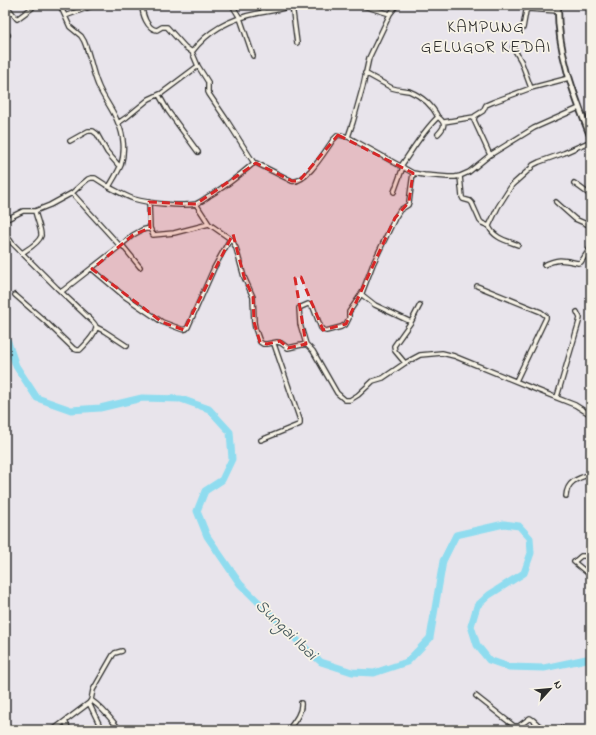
<svg xmlns="http://www.w3.org/2000/svg" width="596" height="735" font-family="'Indie Flower',sans-serif">
	<style>
		.lines { fill: none; stroke-linecap: round; stroke-linejoin: round }
		.river { stroke: #8fdcef; stroke-width: 7 }
		.minor-casing { stroke: #2b2b2b; stroke-width: 6 }
		.major-casing { stroke: #2b2b2b; stroke-width: 8 }
		.minor { stroke: #f7f3e8; stroke-width: 3.5 }
		.major { stroke: #f7f3e8; stroke-width: 4.5 }
		.marked { fill: #d62828; fill-opacity: 0.2; stroke: #d62828; stroke-width: 3; stroke-dasharray: 8 5; stroke-linejoin: round }
		.labels { text-anchor: middle; stroke-width: 3.5; stroke-linejoin: round; paint-order: stroke }
		.neighbourhood-label { font-size: 17px; letter-spacing: 1px; fill: #2b2b2b; stroke: #f7f3e8 }
		.water-label { font-size: 17px; font-style: italic; fill: #44575c; stroke: #f7f3e8 }
	</style>
	<rect width="100%" height="100%" fill="#e8e4eb"/>
	<filter id="ink" filterUnits="userSpaceOnUse"><feTurbulence type="fractalNoise" baseFrequency=".025" numOctaves="2"/><feDisplacementMap in="SourceGraphic" scale="8" xChannelSelector="R" yChannelSelector="G"/><feConvolveMatrix kernelMatrix="1 2 1 2 8 2 1 2 1" color-interpolation-filters="sRGB"/></filter>
	<g filter="url(#ink)">
		<g class="lines">
			<path class="river" d="M5 338 8 342 16 366 37 398 71 410 100 408 142 398 181 399 209 409 230 432 232 459 222 480 205 491 197 511 207 536 240 584 301 644 321 662 352 672 374 673 407 662 430 638 443 561 456 535 504 524 519 526 530 538 531 553 524 573 489 595 477 606 471 626 477 645 489 660 509 667 544 668 591 658"/>
			<defs>
				<path id="minor" d="M6 5 17 19 32 8
					M142 5C142 14 147 29 157 30L162 27H167L185 47 192 52
					M232 5 240 18 253 56
					M263 5V12
					M292 5 297 43
					M360 5 390 14
					M65 16 95 5
					M523 28 526 11 528 9 558 11
					M5 37 8 35
					M513 47 521 61 531 88
					M198 66 208 82V92L209 94 226 119 254 163
					M365 73 392 88C398 90 403 90 409 91 421 96 432 105 438 117
					M159 95 168 111 198 152
					M444 122 474 117
					M118 123 127 117 149 99 162 93 198 66 192 52C208 30 233 18 259 13 270 11 282 10 293 5
					M348 137 353 122 363 86 369 58 390 14 397 5
					M70 141 88 131H93L97 134 107 152 120 167
					M490 155 474 120 475 116 483 111 486 105 493 102 531 88 569 78
					M401 166C413 149 423 131 438 117 446 123 445 127 438 134
					M460 176 462 197 463 199 470 201 472 203 480 221 482 223 489 226
					M574 183 589 194H591
					M109 187C117 191 125 196 134 199 147 203 182 207 196 204 200 202 205 199 209 196 225 187 240 175 254 163H256L292 181C306 184 325 151 333 140L337 136 340 135 348 137 413 173 424 175 448 177H455L460 176 469 172 490 155 534 128 579 108
					M394 192 403 167
					M72 193 120 246
					M149 202 150 228 153 235 174 233 209 224
					M556 202 575 219 591 226
					M196 204 209 224 232 240 236 248 244 277 253 297 254 322 255 328 260 342 263 344H267L277 342 281 343 288 348 306 344 313 351 337 393 345 400H350L358 395 373 381 383 378 405 363 420 355 442 353 454 356 537 390 575 405 591 415
					M5 220 23 211H35L50 205 72 193 82 184 88 179 91 178H95L109 187C113 180 118 172 121 165 125 152 124 135 118 123 113 109 103 98 98 85 92 71 90 55 84 41L81 36 70 27 60 5
					M5 233 12 243 57 288 92 321C94 323 96 325 96 327 96 334 85 345 80 350H77L74 349 46 322 15 295
					M122 245 140 267
					M518 245C508 241 493 238 489 226L498 207 512 185 531 168 533 165 539 162 564 153 591 141
					M22 253C28 249 39 243 41 236 42 231 36 217 35 211
					M544 265C559 258 563 260 578 263L581 262 591 247
					M92 269 124 296 162 322 181 329C184 330 186 330 188 327L214 268 230 239
					M477 286 541 312 546 316V318L516 381
					M61 292 120 246 133 235 142 230 150 228
					M361 294 375 305 411 322
					M96 327 104 331 127 346
					M306 344 300 324 299 308 308 304 313 307 321 328 323 330 326 331 341 327 346 324 349 318V312L362 293 373 264 395 218 400 210 408 205 409 202 413 173
					M405 363 395 351 394 346 411 322 420 305
					M557 397 579 322 580 318 577 312
					M261 440 298 425 300 424V420L274 344
					M566 496C567 481 578 478 591 474
					M591 556H581L574 562 591 576
					M476 696 514 726H519L530 718 533 720 544 730
					M91 700C103 708 111 719 120 730
					M89 703 102 730
					M65 721 69 730
					M53 730 89 703 91 700 93 690 113 655 115 653 122 651
					M288 730C294 722 302 713 301 703
					M558 730 561 728 565 730"/>
				<path id="major" d="M558 5C557 51 574 95 591 138
					M590 730 591 729"/>
			</defs>
			<use href="#minor" class="minor-casing"/>
			<use href="#major" class="major-casing"/>
			<use href="#minor" class="minor"/>
			<use href="#major" class="major"/>
		</g>
	</g>
	<path class="marked" d="M338 135 413 173 409 202 395 218 346 324 323 330 301 277 295 278 306 344 288 348 280 341 267 344 260 342 254 322 253 297 244 277 233 234 184 330 162 322 92 269 133 235 150 228 149 202 196 204 256 163 292 181H299Z"/>
	<g class="labels">
		<g class="neighbourhood-label">
			<text x="486" y="32">KAMPUNG<tspan x="486" dy="20">GELUGOR KEDAI</tspan></text>
		</g>
		<g class="water-label">
			<text transform="translate(287 629) rotate(44)" y="6">Sungai Ibai</text>
		</g>
	</g>
	<rect width="596" height="735" fill="none" stroke="#f7f3e8" stroke-width="20"/>
	<rect x="10" y="10" width="576" height="715" fill="none" stroke="#2b2b2b" stroke-width="1.5" filter="url(#ink)"/>
	<g transform="translate(550 689) rotate(63)" stroke="#f7f3e8" stroke-width="3" paint-order="stroke">
	<path d="M0-3L7 15L0 10L-7 15Z" fill="#2b2b2b"/>
	<text y="-6" font-size="11" font-weight="bold" text-anchor="middle" fill="#2b2b2b">N</text>
	</g>
</svg>
